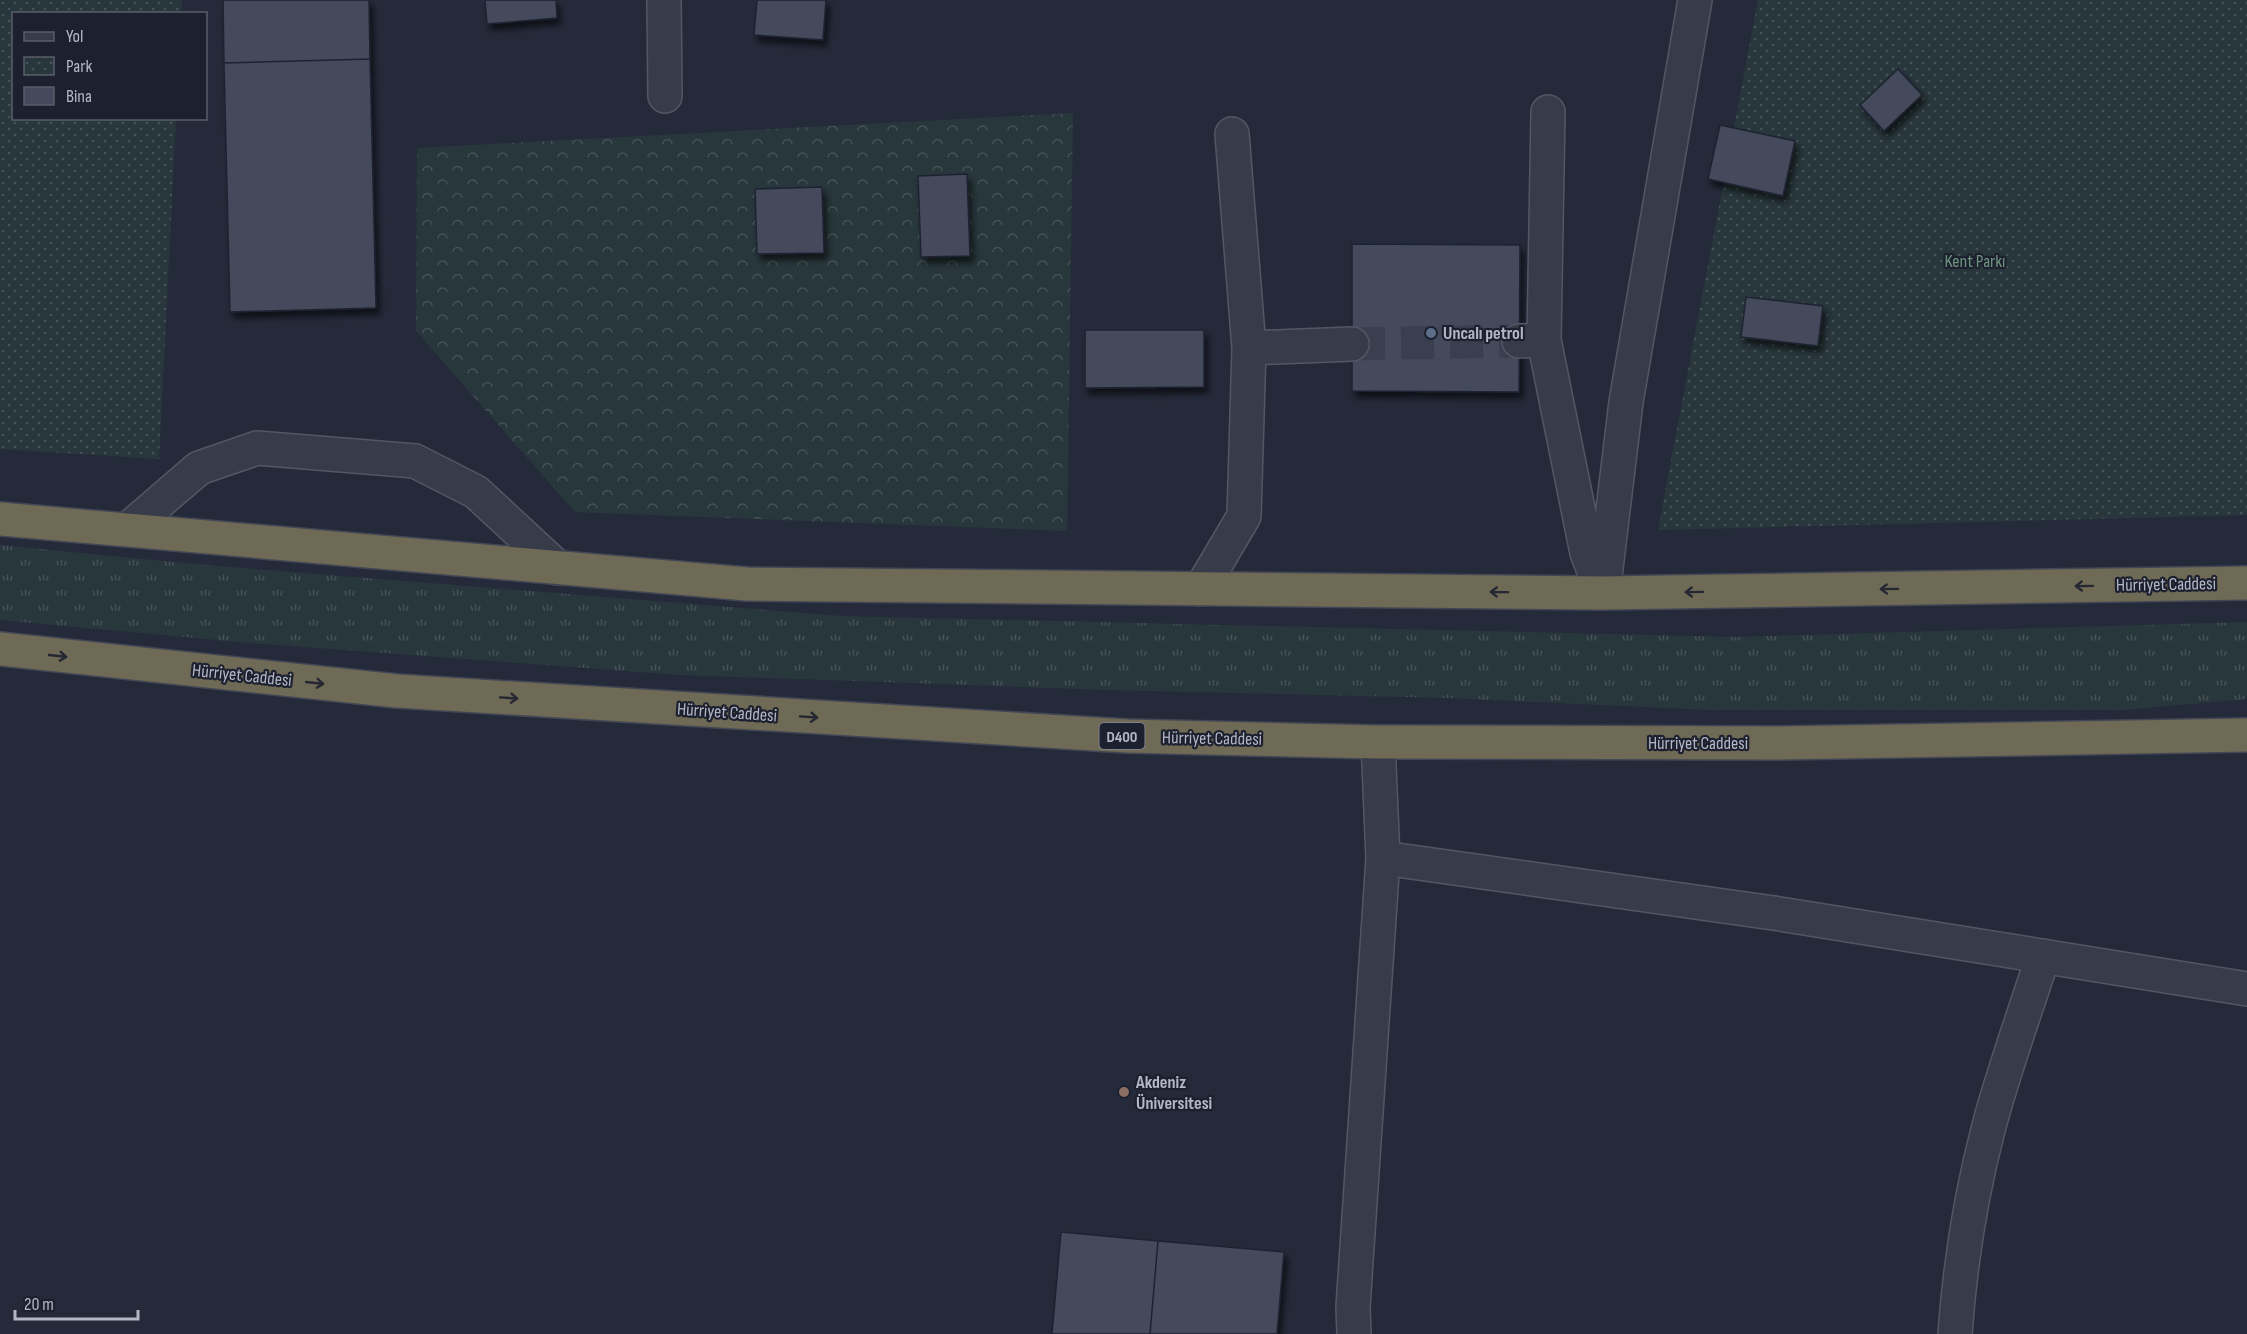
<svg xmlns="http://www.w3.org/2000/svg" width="2247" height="1334" font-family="'Sofia Sans Condensed',sans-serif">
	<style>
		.grass { fill: url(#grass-tufts) }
		.forest { fill: url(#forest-crowns) }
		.park { fill: url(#park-dots) }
		.building { fill: #44495b; stroke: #1f2331; stroke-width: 1.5; filter: url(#shadow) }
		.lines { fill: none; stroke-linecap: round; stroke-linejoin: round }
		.minor-tunnel { stroke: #3a3f4f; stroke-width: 33; stroke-dasharray: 33 16; stroke-linecap: butt }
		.minor-casing { stroke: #535765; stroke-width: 36 }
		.highway-casing { stroke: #434755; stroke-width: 36 }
		.minor { stroke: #383c4a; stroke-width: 33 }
		.highway { stroke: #6f6a56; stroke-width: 33 }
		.oneway { stroke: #252833 }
		.service-dot { fill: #5c6f8a; stroke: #1d212f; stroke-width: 2 }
		.education-dot { fill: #8d6e63; stroke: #1d212f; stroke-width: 2 }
		.labels { text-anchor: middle; stroke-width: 4.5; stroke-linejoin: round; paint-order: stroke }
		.shield { fill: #1d212f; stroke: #878a99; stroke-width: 1.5 }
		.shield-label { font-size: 16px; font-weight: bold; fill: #b4b7c6 }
		.park-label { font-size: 18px; fill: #6d957d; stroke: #1d212f }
		.poi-label { font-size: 18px; font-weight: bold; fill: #b4b7c6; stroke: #1d212f; text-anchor: start }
		.street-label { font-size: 18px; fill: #b4b7c6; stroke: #1d212f }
	</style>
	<defs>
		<pattern id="grass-tufts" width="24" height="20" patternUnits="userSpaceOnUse" patternTransform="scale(1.5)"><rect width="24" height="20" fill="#28373c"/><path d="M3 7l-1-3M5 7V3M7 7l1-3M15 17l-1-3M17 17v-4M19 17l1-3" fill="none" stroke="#455257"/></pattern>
		<pattern id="forest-crowns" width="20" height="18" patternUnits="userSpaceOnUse" patternTransform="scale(1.5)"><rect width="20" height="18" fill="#28373c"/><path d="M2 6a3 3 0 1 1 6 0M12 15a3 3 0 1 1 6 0" fill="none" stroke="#455257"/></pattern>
		<pattern id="park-dots" width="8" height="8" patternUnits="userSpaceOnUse" patternTransform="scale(1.5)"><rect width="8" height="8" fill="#28373c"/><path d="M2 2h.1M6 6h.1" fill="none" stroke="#455257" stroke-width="1.8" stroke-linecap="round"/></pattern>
		<filter id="shadow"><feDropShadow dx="3.5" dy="6" stdDeviation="3" flood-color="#0009"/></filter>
	</defs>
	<rect width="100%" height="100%" fill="#252a3a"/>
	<path class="grass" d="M0 545 193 564 841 616 1734 637 2247 622V699L2122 710H1713L1448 698 1108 690 680 675 250 643 0 620Z"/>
	<path class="forest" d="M1073 113 1067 531 575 512 416 331 417 148Z"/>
	<path class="park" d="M0 0H182L181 13 14 14V118L176 119 159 459 0 449Z
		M1758 0H2247V515L1658 530Z"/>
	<path class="building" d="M223 0H369L370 59 224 63Z
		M485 0H556L557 18 487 24Z
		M757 0H826L823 40 754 35Z
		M370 59 376 308 230 312 224 63Z
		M1898 69 1922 95 1884 131 1860 105Z
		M1720 125 1795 141 1783 196 1708 179Z
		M967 174 970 256 921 257 918 176Z
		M822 187 824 253 757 254 755 189Z
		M1352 244 1520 245 1519 392 1352 391Z
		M1746 297 1823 306 1818 346 1741 337Z
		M1085 330H1204V387L1085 388Z
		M1061 1232 1158 1241 1150 1334H1052Z
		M1158 1241 1284 1252 1277 1334H1150Z"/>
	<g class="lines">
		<path class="minor-tunnel" d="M1352 344 1519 341"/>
		<defs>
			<path id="minor" d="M664 0 665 96
				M1232 134 1249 348
				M1544 340 1548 112
				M1519 341 1544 340 1587 553 1601 589
				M127 530 199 468 257 448 415 461 476 492 558 568
				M1201 589 1244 516 1249 348 1352 344
				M1603 593 1626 402 1695 0
				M1383 858 1780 914 2247 989
				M1354 1334 1353 1307 1383 858 1378 742
				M1955 1334C1960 1264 1971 1194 1989 1126 2004 1069 2025 1013 2043 956"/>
			<path id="highway" d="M0 519 747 584 1603 593 2247 583
				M0 649 397 691 1127 736 1378 742 1778 743 2247 735"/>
		</defs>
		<use href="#minor" class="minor-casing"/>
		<use href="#highway" class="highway-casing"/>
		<use href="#minor" class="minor"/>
		<use href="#highway" class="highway"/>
	</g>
	<defs><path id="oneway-shaft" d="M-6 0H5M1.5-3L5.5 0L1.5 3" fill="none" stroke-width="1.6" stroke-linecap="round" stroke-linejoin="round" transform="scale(1.5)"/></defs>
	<g class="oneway">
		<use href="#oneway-shaft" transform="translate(2084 586) rotate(179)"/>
		<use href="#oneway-shaft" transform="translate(1889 589) rotate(179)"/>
		<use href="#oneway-shaft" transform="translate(1499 592) rotate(-179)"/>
		<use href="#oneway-shaft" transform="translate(1694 592) rotate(179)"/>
		<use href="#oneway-shaft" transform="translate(58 656) rotate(6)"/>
		<use href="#oneway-shaft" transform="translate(315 683) rotate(6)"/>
		<use href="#oneway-shaft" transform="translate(509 698) rotate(4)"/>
		<use href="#oneway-shaft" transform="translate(809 717) rotate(4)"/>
	</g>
	<circle class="service-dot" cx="1431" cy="333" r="6"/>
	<circle class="education-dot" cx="1124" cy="1092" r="6"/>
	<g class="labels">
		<rect class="shield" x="1099.5" y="723" width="45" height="26" rx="4.5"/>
		<g class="shield-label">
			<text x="1122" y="742">D400</text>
		</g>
		<g class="park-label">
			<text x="1975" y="267">Kent Parkı</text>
		</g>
		<g class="poi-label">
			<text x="1443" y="339">Uncalı petrol</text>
			<text x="1136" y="1088">Akdeniz<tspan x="1136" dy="21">Üniversitesi</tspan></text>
		</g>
		<g class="street-label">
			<text transform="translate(2166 584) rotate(-1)" y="6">Hürriyet Caddesi</text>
			<text transform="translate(242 675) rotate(6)" y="6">Hürriyet Caddesi</text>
			<text transform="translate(727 712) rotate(4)" y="6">Hürriyet Caddesi</text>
			<text transform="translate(1212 738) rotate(1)" y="6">Hürriyet Caddesi</text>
			<text x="1698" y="749">Hürriyet Caddesi</text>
		</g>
	</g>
	<rect x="12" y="12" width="195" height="108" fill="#1d212f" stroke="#595d6b" stroke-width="1.5"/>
	<rect x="24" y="32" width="30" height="9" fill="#383c4a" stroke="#595d6b" stroke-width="1.5"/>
	<text x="66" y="42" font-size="18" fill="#b4b7c6">Yol</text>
	<rect x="24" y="57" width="30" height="18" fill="url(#park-dots)" stroke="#595d6b" stroke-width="1.5"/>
	<text x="66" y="72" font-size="18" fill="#b4b7c6">Park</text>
	<rect x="24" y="87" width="30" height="18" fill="#44495b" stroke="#595d6b" stroke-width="1.5"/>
	<text x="66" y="102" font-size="18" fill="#b4b7c6">Bina</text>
	<path d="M15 1310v9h123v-9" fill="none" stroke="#b4b7c6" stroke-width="3"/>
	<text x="24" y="1310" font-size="18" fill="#b4b7c6" stroke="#1d212f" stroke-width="4.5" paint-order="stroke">20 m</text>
</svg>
